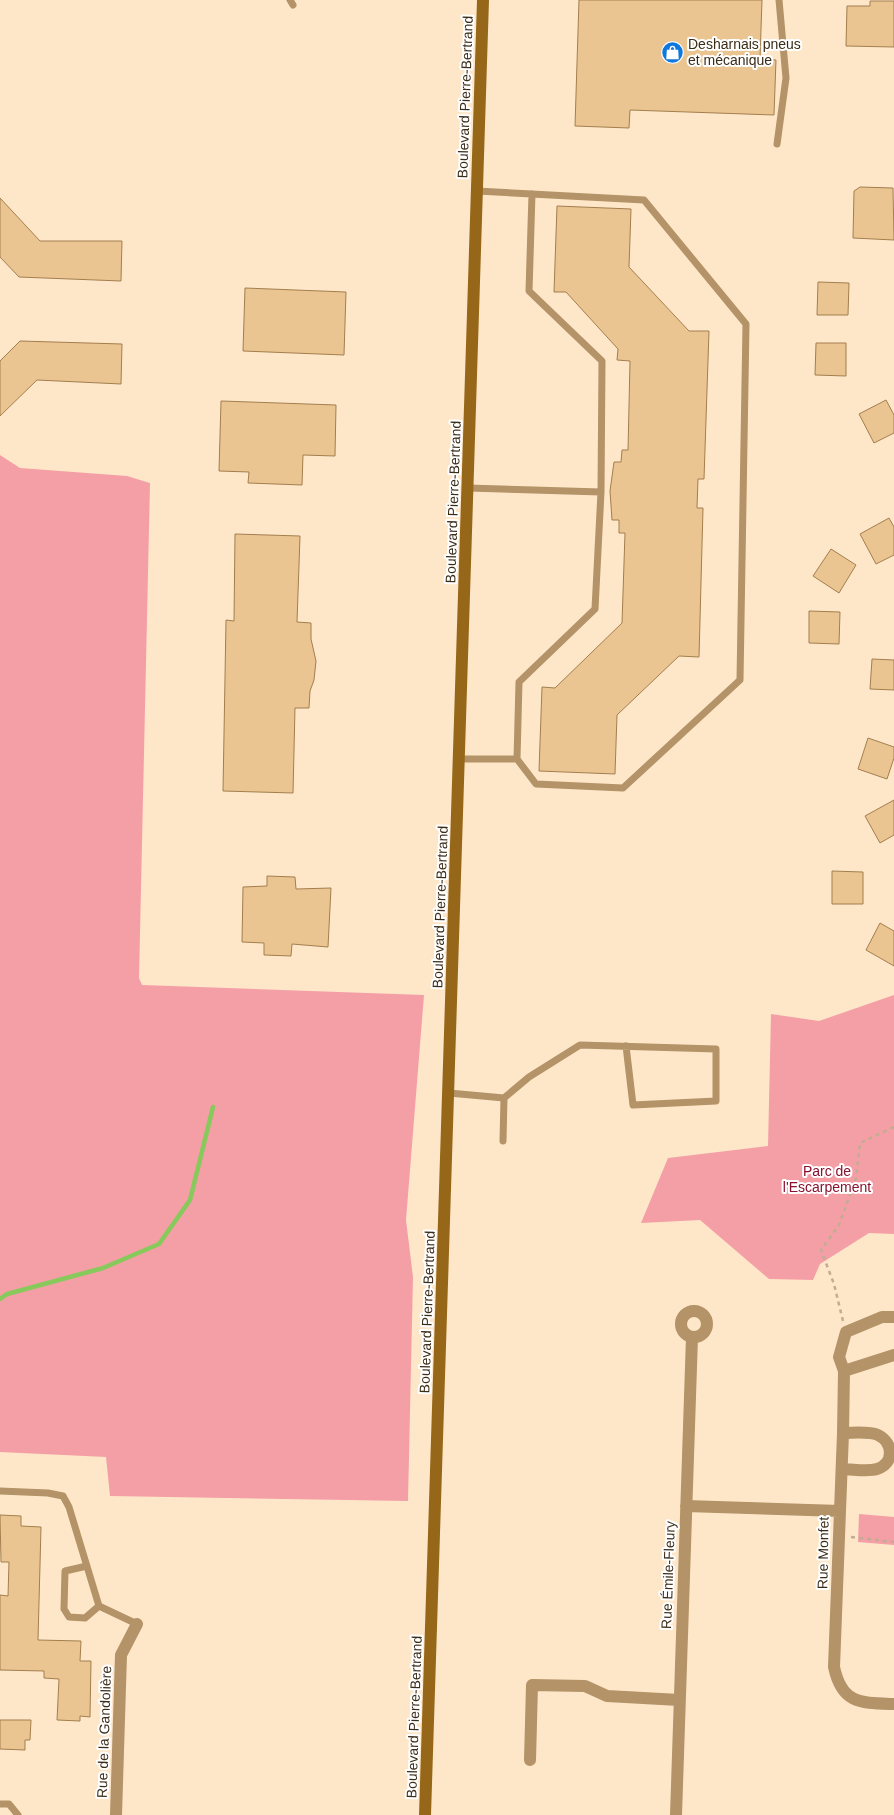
<svg xmlns="http://www.w3.org/2000/svg" width="894" height="1815" font-family="Arial,sans-serif">
	<style>
		.green { fill: #f49fa6 }
		.lines { fill: none; stroke-linecap: round; stroke-linejoin: round }
		.stream { stroke: #87c95b; stroke-width: 4.5 }
		.building { fill: #eac491; stroke: #a37f4f }
		.path { stroke: #c2ad92; stroke-width: 2.5; stroke-dasharray: 4 4; stroke-linecap: butt }
		.lane { stroke: #b39367; stroke-width: 7 }
		.street { stroke: #b39367; stroke-width: 12 }
		.secondary { stroke: #976719; stroke-width: 12 }
		.labels { text-anchor: middle; stroke-width: 4; stroke-linejoin: round; paint-order: stroke }
		.poi-label { font-size: 14px; fill: #3b2c18; stroke: #fff; text-anchor: start }
		.street-label { font-size: 14px; fill: #3b2c18; stroke: #fff }
		.park-label { font-size: 14px; fill: #88122f; stroke: #fff }
	</style>
	<rect width="100%" height="100%" fill="#fee7c9"/>
	<path class="green" d="M0 455 20 468 127 476 150 483 139 978 142 985 424 995 406 1220 413 1277 408 1501 110 1496 106 1457 0 1452Z
		M894 995V1234L869 1233 820 1264 813 1280 769 1279 700 1220 641 1223 668 1158 768 1146 771 1014 819 1021Z
		M859 1514 894 1517V1545L858 1542Z"/>
	<g class="lines">
		<path class="stream" d="M0 1299 7 1294 103 1268 159 1244 190 1200 213 1107"/>
	</g>
	<path class="building" d="M579 0H762L760 59 776 60 774 115 630 110 629 128 575 126Z
		M870 1H894V47L846 46 847 6H870Z
		M860 187 893 188 894 240 853 238 854 191Z
		M0 198 40 241H122L121 281 19 277 0 257Z
		M557 206 631 209 629 267 689 331H709L704 479H698L697 508H703L699 657 679 656 617 715 615 774 539 771 542 687 555 688 622 623 625 533H619V520H612L610 491 614 462H621L622 450H628L630 361 617 360 618 349 566 292H554Z
		M818 282 849 283 848 315H817Z
		M245 288 346 292 344 355 243 351Z
		M20 341 122 344 121 384 37 380 0 416V361Z
		M816 343H846V376L815 375Z
		M886 400 894 415V433L874 443 859 414Z
		M221 401 336 405 335 456 303 455 302 485 248 483 249 472 219 471Z
		M889 518 894 527V555L876 564 860 534Z
		M235 534 300 536 297 622 311 623V639L316 661 314 680 310 691 309 708H295L293 793 223 791 226 620 234 621Z
		M831 549 856 565 839 593 813 576Z
		M809 611 840 612 839 644 809 643Z
		M872 659 894 660V690L870 689Z
		M868 738 894 747V758L887 779 858 769Z
		M894 800V835L880 843 865 816Z
		M832 871 863 872V904H832Z
		M267 876 295 877 296 889 331 888 328 947 292 944 291 956 264 955V943L242 942 243 887 267 886Z
		M880 923 894 931V966L866 950Z
		M0 1515 21 1516V1526L41 1527 38 1640 81 1641 80 1661H91L90 1717 80 1716V1721L57 1720 59 1679 44 1678V1671L0 1670V1595L8 1596 9 1562H1Z
		M0 1720H31L30 1740H25V1750L0 1749Z"/>
	<g class="lines">
		<path class="path" d="M843 1321 834 1284 821 1250 839 1225 856 1178 860 1143 894 1127
			M851 1537 894 1542"/>
		<path class="lane" d="M290 0 293 5
			M777 144 786 78 779 0
			M477 191 644 200 746 324 740 680 623 788 536 784 517 759
			M468 488 601 492
			M460 759H517L519 682 595 609 601 492 602 361 529 291 532 194
			M449 1093 504 1098 503 1141
			M504 1098 529 1077 580 1045 716 1049V1101L633 1105 626 1046
			M0 1491 48 1493 63 1496 69 1507 99 1606 137 1624
			M87 1566 65 1571 64 1609 69 1617 85 1618 99 1606
			M0 1804H9L18 1815"/>
		<path class="street" d="M681 1324a13 13 0 1 1 26 0a13 13 0 1 1-26 0Z
			M894 1317H882L846 1332 839 1357 844 1371 843 1433 834 1667C842 1704 860 1703 894 1704
			M844 1371 894 1355
			M842 1469C853 1469 867 1472 877 1469 894 1464 894 1443 878 1435 868 1431 854 1433 843 1433
			M686 1506 840 1511
			M530 1760 532 1685 585 1686 607 1696 679 1700
			M116 1815 121 1655 137 1624
			M676 1815 692 1337"/>
		<path class="secondary" d="M425 1815 483 0"/>
	</g>
	<defs>
		<symbol id="shop-disc" viewBox="-11 -11 22 22"><circle r="9.5" fill="#0f78e0" stroke="#fff"/><path d="M-5-2.5h2.3a2.7 3.5 0 0 1 5.4 0H5L5.5 6h-11ZM-1.5-2.5h3a1.5 2.3 0 0 0-3 0Z" fill="#fff"/></symbol>
	</defs>
	<g fill-rule="evenodd">
		<use href="#shop-disc" x="660" y="40" width="25" height="25"/>
	</g>
	<g class="labels">
		<g class="poi-label">
			<text x="688" y="49">Desharnais pneus<tspan x="688" dy="16">et mécanique</tspan></text>
		</g>
		<g class="street-label">
			<text transform="translate(465 97) rotate(-88)" y="5">Boulevard Pierre-Bertrand</text>
			<text transform="translate(453 502) rotate(-88)" y="5">Boulevard Pierre-Bertrand</text>
			<text transform="translate(440 907) rotate(-88)" y="5">Boulevard Pierre-Bertrand</text>
			<text transform="translate(427 1312) rotate(-88)" y="5">Boulevard Pierre-Bertrand</text>
			<text transform="translate(823 1553) rotate(-89)" y="5">Rue Monfet</text>
			<text transform="translate(668 1575) rotate(-88)" y="5">Rue Émile-Fleury</text>
			<text transform="translate(414 1717) rotate(-88)" y="5">Boulevard Pierre-Bertrand</text>
			<text transform="translate(104 1732) rotate(-88)" y="5">Rue de la Gandolière</text>
		</g>
		<g class="park-label">
			<text x="827" y="1176">Parc de<tspan x="827" dy="16">l'Escarpement</tspan></text>
		</g>
	</g>
</svg>
